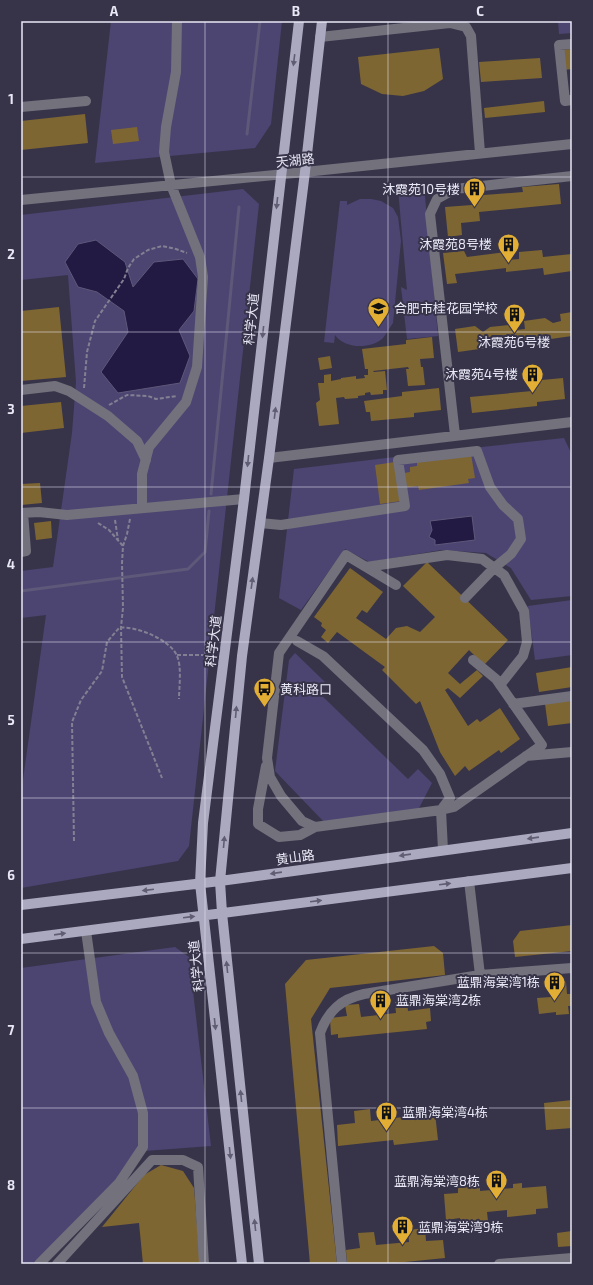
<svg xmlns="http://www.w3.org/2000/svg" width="593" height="1285" font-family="'Exo 2','Noto Sans SC',sans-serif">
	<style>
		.green { fill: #4c4572 }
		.water { fill: #231a44; stroke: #5e5879 }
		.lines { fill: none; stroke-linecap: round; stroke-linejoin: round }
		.stream { stroke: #5e5879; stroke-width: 3 }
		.building { fill: #7e6632 }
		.path { stroke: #828092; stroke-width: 2; stroke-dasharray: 4 2; stroke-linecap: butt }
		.minor { stroke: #72717c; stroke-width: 10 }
		.major { stroke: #aba9bf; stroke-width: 10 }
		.oneway { fill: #605d73 }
		.grid { fill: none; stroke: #e9e8f6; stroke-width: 1; stroke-opacity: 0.55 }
		.labels { text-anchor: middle; stroke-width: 4; stroke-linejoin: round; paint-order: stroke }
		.street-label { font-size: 13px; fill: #e9e8f6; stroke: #37344a }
		.poi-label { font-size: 13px; fill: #e9e8f6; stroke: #37344a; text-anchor: end }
		.neatline { fill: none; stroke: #e9e8f6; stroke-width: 1.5 }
		.grid-label { font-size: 13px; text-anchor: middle; font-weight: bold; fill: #e9e8f6 }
	</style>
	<rect width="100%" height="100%" fill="#37344a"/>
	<path class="green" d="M111 21H282L271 124 255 148 95 163Z
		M558 21H572V33L559 34Z
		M424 186 438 336 407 339 401 287 407 290 398 189Z
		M243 189 259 204 189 846 178 861 21 888V794L46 615 21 618V571L53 567 72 433 76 382 68 275 21 280V215Z
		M360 199H371L381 201 393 208 398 217 401 241 393 323C389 328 387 334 382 339 370 349 345 349 335 335L334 343 324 342 340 201H347V205Z
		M564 438 572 455V596L531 600 511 568 486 553 441 550 369 562 345 549 301 610 279 598 294 469 454 450Z
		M572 600V655L535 660 528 606Z
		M295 653 325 682 317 691 408 779 418 769 432 783 418 810 324 822 275 771 289 660Z
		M175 947 189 957 211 1146 144 1151 98 1202 32 1264H21V968Z"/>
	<path class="water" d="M96 240 125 262 133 287 154 262 183 259 198 279 194 311 179 330 190 356 180 383 118 393 101 372 128 332 124 311 97 292 78 287 65 262 78 244Z
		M472 516 475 540 435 545V540L429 537 432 530 430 521Z"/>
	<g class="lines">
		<path class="stream" d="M247 134 260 21
			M211 494 239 207
			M21 591 188 569 205 552 209 511"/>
	</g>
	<path class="building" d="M439 48 443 79 424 91 403 96 382 94 361 84 358 57Z
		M572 49V69L564 70 561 50Z
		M540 58 542 78 481 82 479 62Z
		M544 101 545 112 485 118 484 108Z
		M85 114 88 143 21 150V121Z
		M137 127 139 141 113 144 111 130Z
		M559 184 561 204 479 212 480 221 461 223 462 235 448 237 445 207 472 205 471 196 523 192 522 187Z
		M542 250 543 257 572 254V271L544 275 543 268 506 272V268L455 274 457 283 447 284 443 253 464 251 467 257 506 252 507 260 519 259V252Z
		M59 307 66 377 21 381V311Z
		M572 312V336L458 352 455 329 475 326 483 332 490 327 509 325 516 330 525 329 524 321 545 318 553 323 561 321 560 314Z
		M432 337 434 358 420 359 421 367H423L425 385 408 386 406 369H409L408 367 373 371 374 372 385 371 387 390H383V394L371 395 370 392 365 393V395L358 396V398L345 399 344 397 336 398 339 424 319 426 316 403 320 400 318 383H324V375L331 374V381L341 379V378L356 376V379L365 378 364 375H368V369H365L362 349 406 344V340Z
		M330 356 332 368 320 370 318 358Z
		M563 378 565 399 537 402V406L472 413 470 397 532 391 531 381Z
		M439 388 441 410 414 413V417L371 421 370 412H366L364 401 402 396V392Z
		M61 402 64 428 21 433V406Z
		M471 454 475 478 468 479 469 483 419 490 418 486 403 488 404 473 410 472V467L417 466V461Z
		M395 462 401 501 380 504 375 465Z
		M40 483 42 503 21 505V484Z
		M51 521 52 538 36 540 34 523Z
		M427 562 508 640 484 665 469 650 448 673 460 684 477 670 483 676 460 698 448 688 445 690 468 726 477 719 480 722 500 708 520 739 501 753 499 750 469 771 465 766 455 776 440 752 420 701 416 704 382 670 385 667 337 632 328 643 321 637 326 630 321 626 322 623 314 617 350 568 383 592 367 613 362 610 356 618 386 639 396 628 407 626 420 632 435 617 403 586Z
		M572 667V687L539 692 536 673Z
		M572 700V723L548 726 545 704Z
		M572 925V951L515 957 513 941 520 931Z
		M434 946 443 953 445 975 330 988 311 1019 337 1264H310L285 984 306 960Z
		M566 982 567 994H572V1006H568L569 1014 556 1015V1012L539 1014 537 998 551 997 549 984Z
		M407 1001 408 1011 430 1008 431 1021 426 1022 427 1029 338 1038V1034L331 1035 330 1018 347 1016 345 1005 359 1004 361 1017 396 1013 395 1002Z
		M572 1100V1128L546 1130 544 1103Z
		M370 1109 371 1121 435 1113 438 1140 394 1145 393 1140 338 1146 337 1125 355 1123 354 1111Z
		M161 1165 183 1171 194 1188 200 1264H143L139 1223 102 1227 144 1175Z
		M522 1183V1188L546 1186 548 1208 536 1209V1214L507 1217V1210L487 1212 488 1221 460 1224V1218L446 1220 444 1194 458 1193V1188L480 1186V1191L513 1188V1184Z
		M425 1228 426 1241 443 1240 445 1258 385 1264H347L346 1250 360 1248 358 1233 374 1232 376 1245 409 1242 408 1230Z
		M572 1231V1246L558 1247 557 1233Z"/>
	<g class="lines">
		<path class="path" d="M84 388 87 352 95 321 124 279 128 268 134 259 148 250 162 246 176 249 187 253
			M109 405 127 395 148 396 156 399 177 396
			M130 519 127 534 123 546 122 563 123 608 121 627 122 677 162 778
			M115 520 118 540
			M98 523 109 530 123 546
			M177 655H206
			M74 841 72 722 81 700 102 671 107 642 119 628C135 625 171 640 177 656 182 667 179 687 179 699"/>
		<path class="minor" d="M320 37 450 23 466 27 471 36 480 153
			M572 44 559 45 565 101 572 100
			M21 107 86 101
			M21 200 305 172 572 144
			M21 390 55 386 69 391 108 416 137 441 146 460
			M455 435 430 214 437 199 455 189 572 176
			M269 458 572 422
			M142 508V474L149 447 186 402 197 367 203 277 200 257 171 185 164 152 166 127 176 72 177 21
			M21 513 39 512 67 515 244 499
			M260 523 281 525 405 506 398 460 477 451 490 487 503 505 518 519 521 539 511 554 494 568 465 598
			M21 552 26 551 23 513
			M366 567 447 555 482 559 504 575 524 611 527 642 523 656 500 685
			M396 585 346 555 279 653 267 758 270 777 281 796 302 821 315 827 441 810 454 807 542 745 496 679 473 660
			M297 641 323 656 423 750 440 774 450 798 441 810 443 850
			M513 704 572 696
			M526 756 572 752
			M266 766 258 809V824L279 837 300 835 315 827
			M469 881 480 975
			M39 1264 119 1183 143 1147V1113L133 1076 109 1033 96 1002 86 931
			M57 1264 152 1160H183L198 1167 204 1264
			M342 1264 320 1033C328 1011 341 999 364 994L480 975 572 968
			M499 1264 572 1258"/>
		<path class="major" d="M21 905 220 881 572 833
			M21 939 572 868
			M242 1264 200 883 203 823 244 499 299 21
			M259 1264 222 913 220 881 242 656 269 458 305 172 322 21"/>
	</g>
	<defs><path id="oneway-solid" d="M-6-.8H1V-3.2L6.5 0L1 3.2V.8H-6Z"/></defs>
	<g class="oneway">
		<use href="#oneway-solid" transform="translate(294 60) rotate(97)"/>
		<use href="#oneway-solid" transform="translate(277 203) rotate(96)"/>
		<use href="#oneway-solid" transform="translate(263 332) rotate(96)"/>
		<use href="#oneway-solid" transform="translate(275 413) rotate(-83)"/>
		<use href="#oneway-solid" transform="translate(248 461) rotate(96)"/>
		<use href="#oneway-solid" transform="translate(252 583) rotate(-82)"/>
		<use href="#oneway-solid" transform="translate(236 712) rotate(-85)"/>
		<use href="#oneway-solid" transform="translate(533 838) rotate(172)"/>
		<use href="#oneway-solid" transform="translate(224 842) rotate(-85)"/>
		<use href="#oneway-solid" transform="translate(405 855) rotate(172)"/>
		<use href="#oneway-solid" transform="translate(276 873) rotate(172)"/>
		<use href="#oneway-solid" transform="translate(445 884) rotate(-7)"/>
		<use href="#oneway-solid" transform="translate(148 890) rotate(173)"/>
		<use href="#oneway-solid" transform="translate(316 901) rotate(-7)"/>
		<use href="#oneway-solid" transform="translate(189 917) rotate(-7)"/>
		<use href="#oneway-solid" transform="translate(60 934) rotate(-8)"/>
		<use href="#oneway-solid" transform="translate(227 967) rotate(-96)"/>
		<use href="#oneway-solid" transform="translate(215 1024) rotate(84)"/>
		<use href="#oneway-solid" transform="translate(241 1096) rotate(-96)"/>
		<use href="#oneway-solid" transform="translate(230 1153) rotate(84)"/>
		<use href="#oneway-solid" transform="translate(255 1225) rotate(-96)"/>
	</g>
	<path class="grid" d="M205 21V1264M388 21V1264M21 177H572M21 332H572M21 487H572M21 642H572M21 798H572M21 953H572M21 1108H572"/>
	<defs>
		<symbol id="building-pin" viewBox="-11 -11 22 30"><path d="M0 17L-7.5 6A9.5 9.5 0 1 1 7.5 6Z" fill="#e2af34" stroke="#37344a"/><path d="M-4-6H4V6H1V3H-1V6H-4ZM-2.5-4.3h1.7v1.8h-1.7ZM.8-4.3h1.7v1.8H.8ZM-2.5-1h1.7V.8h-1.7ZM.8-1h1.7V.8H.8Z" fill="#111"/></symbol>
		<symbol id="school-pin" viewBox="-11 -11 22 30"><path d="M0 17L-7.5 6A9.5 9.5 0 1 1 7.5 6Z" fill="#e2af34" stroke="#37344a"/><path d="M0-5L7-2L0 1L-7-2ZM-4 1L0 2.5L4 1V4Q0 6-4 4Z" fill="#111"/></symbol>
		<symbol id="bus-pin" viewBox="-11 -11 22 30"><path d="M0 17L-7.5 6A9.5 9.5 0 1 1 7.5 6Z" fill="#e2af34" stroke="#37344a"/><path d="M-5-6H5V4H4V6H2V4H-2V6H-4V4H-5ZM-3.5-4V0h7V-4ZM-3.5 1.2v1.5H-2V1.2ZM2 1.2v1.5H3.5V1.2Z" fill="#111"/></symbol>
	</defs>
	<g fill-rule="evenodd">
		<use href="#building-pin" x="462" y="176" width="25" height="34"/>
		<use href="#building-pin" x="496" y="232" width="25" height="34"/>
		<use href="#school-pin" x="366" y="296" width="25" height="34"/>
		<use href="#building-pin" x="502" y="302" width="25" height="34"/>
		<use href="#building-pin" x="520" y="362" width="25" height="34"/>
		<use href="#bus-pin" x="252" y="676" width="25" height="34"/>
		<use href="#building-pin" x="542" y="970" width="25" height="34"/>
		<use href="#building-pin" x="368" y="988" width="25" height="34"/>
		<use href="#building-pin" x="374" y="1100" width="25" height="34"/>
		<use href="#building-pin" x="484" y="1168" width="25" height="34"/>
		<use href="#building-pin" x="390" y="1214" width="25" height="34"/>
	</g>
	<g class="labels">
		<g class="street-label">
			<text transform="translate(295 160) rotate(-6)" y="5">天湖路</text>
			<text transform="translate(251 319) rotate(-84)" y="5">科学大道</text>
			<text transform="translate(213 641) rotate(-83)" y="5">科学大道</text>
			<text transform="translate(295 857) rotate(-8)" y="5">黄山路</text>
			<text transform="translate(196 966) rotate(-96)" y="5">科学大道</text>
		</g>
		<g class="poi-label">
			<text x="460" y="194">沐霞苑10号楼</text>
			<text x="492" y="249">沐霞苑8号楼</text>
			<text x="394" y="313" text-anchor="start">合肥市桂花园学校</text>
			<text x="514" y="347" text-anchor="middle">沐霞苑6号楼</text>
			<text x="518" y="379">沐霞苑4号楼</text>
			<text x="280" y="694" text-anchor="start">黄科路口</text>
			<text x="540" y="987">蓝鼎海棠湾1栋</text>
			<text x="396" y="1005" text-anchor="start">蓝鼎海棠湾2栋</text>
			<text x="402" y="1117" text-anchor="start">蓝鼎海棠湾4栋</text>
			<text x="480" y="1186">蓝鼎海棠湾8栋</text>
			<text x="418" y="1232" text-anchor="start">蓝鼎海棠湾9栋</text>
		</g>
	</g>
	<rect width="593" height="1285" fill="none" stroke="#37344a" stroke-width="44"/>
	<rect x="22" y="22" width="549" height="1241" class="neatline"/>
	<g class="grid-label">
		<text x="114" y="16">A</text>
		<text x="296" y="16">B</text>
		<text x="480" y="16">C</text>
		<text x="11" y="104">1</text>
		<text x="11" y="259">2</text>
		<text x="11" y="414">3</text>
		<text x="11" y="569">4</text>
		<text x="11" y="725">5</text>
		<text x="11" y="880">6</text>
		<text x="11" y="1035">7</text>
		<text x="11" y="1190">8</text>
	</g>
</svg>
